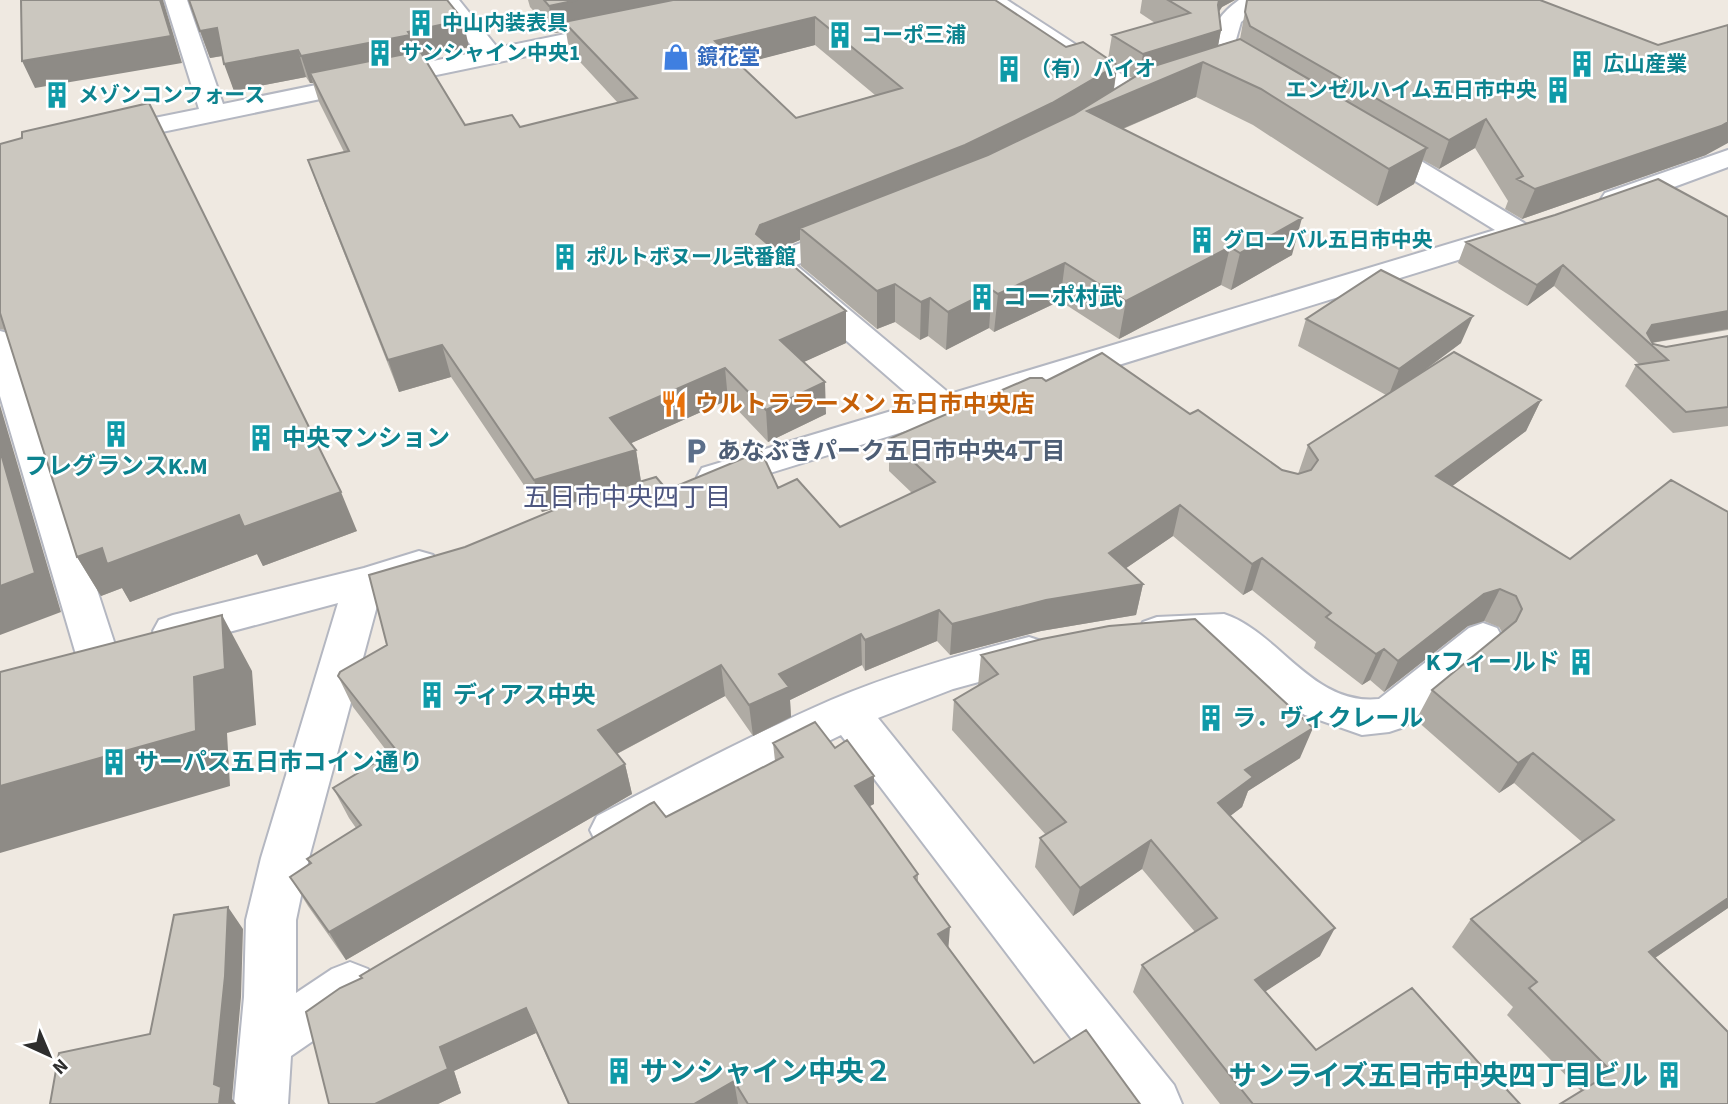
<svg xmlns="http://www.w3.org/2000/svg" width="1728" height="1104" font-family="'Source Sans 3','Noto Sans JP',sans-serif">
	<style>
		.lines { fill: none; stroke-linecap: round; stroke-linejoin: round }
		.street-casing { stroke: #b4b7c1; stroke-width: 4 }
		.secondary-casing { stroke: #b4b7c1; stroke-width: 4 }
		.street { fill: #fff; fill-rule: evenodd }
		.secondary { fill: #fff; fill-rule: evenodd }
		.wall { fill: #afaba4; fill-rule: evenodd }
		.shaded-wall { fill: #8e8b86 }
		.building { fill: #cbc7bf; stroke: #8e8b86; stroke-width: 2; fill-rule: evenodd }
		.labels { text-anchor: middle; stroke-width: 5; stroke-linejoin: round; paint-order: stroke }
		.far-culture-label { font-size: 21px; font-weight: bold; fill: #0d838f; stroke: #fff; text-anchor: start }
		.far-shop-label { font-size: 21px; font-weight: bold; fill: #366cbe; stroke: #fff; text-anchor: start }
		.culture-label { font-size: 24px; font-weight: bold; fill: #0d838f; stroke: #fff; text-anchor: start }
		.food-label { font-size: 24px; font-weight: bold; fill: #c56008; stroke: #fff; text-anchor: start }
		.service-label { font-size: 24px; font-weight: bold; fill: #4e5e75; stroke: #fff; text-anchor: start }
		.neighbourhood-label { font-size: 26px; fill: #4d5680; stroke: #fff }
		.near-culture-label { font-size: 28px; font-weight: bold; fill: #0d838f; stroke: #fff; text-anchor: start }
	</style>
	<rect width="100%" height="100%" fill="#efe9e1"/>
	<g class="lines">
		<defs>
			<path id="street" d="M436 0H459L504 56 501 61 492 63 483 61Z
				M981 0H1007L1144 89 1148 94 1144 99 1135 102 1126 99Z
				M1239 0H1268L1241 22 1235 43C1242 64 1264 62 1274 78L1271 83C1258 86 1251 82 1240 76 1201 55 1205 24 1239 0Z
				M1374 136 1383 138 1529 226 1534 232 1529 238 728 486 715 489 702 486 697 477 702 468 918 403 764 269 760 263 764 257 840 228 850 225 860 228 865 234 860 240 796 265 950 394 1495 230 1365 150 1361 144 1365 138Z
				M1728 150V167L1625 205 1615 208 1605 205 1601 199 1605 193Z
				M0 331 11 334 16 341 117 651 111 662 96 667 81 662 75 651 0 396Z
				M419 551 433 555 438 565 433 575 381 591 309 858 296 920V993L332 969 350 962 368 969 375 986 368 1003 291 1056 288 1104H234L244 997 246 920 261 858 338 603 173 647 159 642 153 631 159 620 173 615 364 568Z
				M1224 614C1279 632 1312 706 1379 699L1469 628 1483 623 1497 628 1503 639 1497 650 1404 727 1389 732 1362 735 1305 715 1277 699 1215 646 1157 649 1143 644 1137 633 1143 622 1157 617Z
				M1029 637 1044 642 1050 653 1044 664 953 689 878 718 1174 1085 1182 1104H1121L841 735 761 774 629 844 613 850 597 844 590 830 597 816C674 776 751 735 831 700 895 673 962 654 1029 637Z"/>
			<path id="secondary" d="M165 0H187L223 104 619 23 627 25 631 30 627 35 619 37 109 143 100 141 96 135 100 129 199 109Z"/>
		</defs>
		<use href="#street" class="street-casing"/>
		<use href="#secondary" class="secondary-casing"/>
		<use href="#street" class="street"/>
		<use href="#secondary" class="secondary"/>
	</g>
	<path class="wall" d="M528 0H995L1066 47 1108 59 1112 35 1155 23 1140 13 1142 0H1235L1222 7 1219 12 1221 30 1218 45 1240 39 1247 0 1706 155 1522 219 1505 209 1508 201 1475 148 1439 169 1423 160 1414 184 1377 206 1253 125 1196 97 1123 129 1292 255 1231 290 1221 285 1119 339 1060 301 994 332 989 328 946 350 928 336 920 340 895 322 877 329 801 266 800 240 775 250 846 343 803 362 826 414 768 442 728 400 631 443 636 450 641 481 667 490 778 488 840 527 912 493 889 471V439L1046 381 1190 414 1282 470 1298 474 1308 445 1386 395 1298 346 1306 319 1461 343 1424 371 1541 400 1526 431 1452 486 1728 908 1655 958 1728 1032 1581 1091 1507 1015 1513 1007 1452 947 1471 919 1582 842 1514 783 1499 793 1416 720 1432 690 1502 632 1499 627 1484 621 1468 626 1384 692 1370 680 1362 685 1314 648 1316 642 1252 590 1243 595 1173 536 1126 568 1143 584 1136 615 1041 631 950 655 937 641 865 671 862 665 790 700 791 717 753 736 725 696 617 754 625 764 632 794 346 960 308 906 290 877 310 864 307 859 356 828 349 818 333 788 389 754 353 707 338 676 387 645 465 547 553 510V509L542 512 451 377 399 392 319 190 308 160 344 152 319 102 313 83H310L306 77 234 91 223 56 210 58 200 31 469 47 423 57 465 125 520 127 618 103 569 50 566 31 554 33 530 7ZM815 45 875 95 796 118 739 64ZM1117 68 1132 78 1114 89Z
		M0 144 357 531 263 566 257 554 130 602 122 588 101 596 77 557 5 330 0 329Z
		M1728 217V330L1652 343 1666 347 1728 336V426L1673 433 1625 386 1636 365 1639 364 1554 286 1527 306 1458 263 1466 242Z
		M981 655 1300 758 1248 791 1242 807 1230 816 1320 956 1265 991 1316 1050 1495 1081 1520 1104H1220L1133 992 1142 965 1195 932 1142 869 1073 916 1035 867 1040 838 1046 835 952 730 954 700 978 686Z
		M773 743 835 748 874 776V804L869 806 918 874V883L948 947 1034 1063 1140 1104H568L536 1033 454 1071 461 1093 438 1104H329L362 978 666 817 775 761Z"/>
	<path class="shaded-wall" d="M160 0H163L182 63 35 88 22 61Z
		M577 0H716L564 22 566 31 554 33 549 6Z
		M1219 0H1235L1222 7 1217 14 1212 32Z
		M815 17V45L718 70 715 41Z
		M463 20 469 47 416 59 310 73 313 83H310L301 56Z
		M217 28 227 55 210 58 200 31Z
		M1221 30 1216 57 1138 82 1143 54Z
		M298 50 306 77 234 91 224 64Z
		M1203 62 1196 97 1082 146 1087 111Z
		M1117 65 1113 94 1049 133 800 228V240L762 256 756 234 760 225Z
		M1486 119 1475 148 1439 169 1449 140Z
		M1728 122V143L1706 155 1522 219 1535 189Z
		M1427 148 1414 184 1377 206 1389 169Z
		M1302 218 1292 255 1231 290 1240 253Z
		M1230 247 1221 285 1119 339 1126 301Z
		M1065 263 1060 301 994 332 998 294Z
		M1563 265 1554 286 1527 306 1537 285Z
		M895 284V322L877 329V291Z
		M992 290 989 328 946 350 948 312Z
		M930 298 928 336 920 340 921 302Z
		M846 311V343L782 372 780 340Z
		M1728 311V329L1650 343 1647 333 1652 325Z
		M1473 316 1461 343 1388 397 1399 369Z
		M442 345 451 377 399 392 388 360Z
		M725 368 728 400 616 450 610 418Z
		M825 382 826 414 768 442 766 410Z
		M1541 400 1526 431 1423 508 1436 476Z
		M0 405 61 612 0 635Z
		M636 450 641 482 542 512 534 480Z
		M341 492 357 531 263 566 257 554 130 602 122 588 101 596 77 557 102 548 239 515Z
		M1180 505 1173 536 1103 584 1109 553Z
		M1262 558 1252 590 1243 595 1252 564Z
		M1143 584 1136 615 1041 631 950 655 952 624 1046 600Z
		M1500 589 1484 621 1468 626 1384 692 1398 661 1484 594Z
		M939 610 937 641 865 671V640Z
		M222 615 252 671 256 725 227 733 230 786 0 853V786L194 677Z
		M861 634 862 665 790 700 791 717 753 736 749 705 779 674Z
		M1384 649 1370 680 1362 685 1376 654Z
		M721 665 725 696 605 760 598 730Z
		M1313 728 1300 758 1248 791 1242 807 1208 833 1218 803 1245 770Z
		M1533 753 1514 783 1499 793 1518 763Z
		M625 764 632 794 346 960 329 932Z
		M874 776V804L855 814V786Z
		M1151 840 1142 869 1073 916 1080 888Z
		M1728 898V908L1624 979 1649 952Z
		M228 907 243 929 241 997 232 1099 236 1104H219L214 1084Z
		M950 927 948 953 938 934Z
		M1335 928 1320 956 1243 1006 1255 980Z
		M526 1008 536 1033 454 1071 461 1093 438 1104H375L440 1047Z
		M734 1081 738 1104H694Z"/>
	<path class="building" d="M21 0H160L171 36 22 61Z
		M189 0H447L463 20 408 32 410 35 301 56 298 50 224 64 217 28 200 31Z
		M544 0H577L549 6Z
		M673 0H995L1066 47 1083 42 1117 65 1052 103 965 145 760 225 756 234 846 311 780 340 825 382 766 410 725 368 610 418 636 450 534 480 442 345 388 360 308 160 349 151 310 73 420 51 465 125 512 115 520 127 637 98 564 22ZM815 17 902 88 796 118 715 41Z
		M1168 0H1219L1218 5 1221 30 1143 54 1112 35 1190 13Z
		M1247 0H1540L1658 45 1728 25V122L1721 126 1535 189 1517 179 1523 176 1486 119 1449 140 1250 26 1245 12Z
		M1240 39 1427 148 1389 169 1261 89 1203 62 1087 111 1302 218 1240 253 1230 247 1126 301 1065 263 998 294 992 290 948 312 930 298 921 302 895 284 877 291 800 228 988 155 1074 114 1151 67Z
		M149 103 341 492 244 527 239 515 107 564 102 548 77 557 0 313V144L22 138V132Z
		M1658 179 1728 217V311L1652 325 1647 333 1653 344 1666 347 1728 336V407L1686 412 1636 365 1668 360 1563 265 1537 285 1466 242 1555 215Z
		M1381 270 1473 316 1399 369 1306 319Z
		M1454 352 1541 400 1436 476 1570 559 1671 480 1728 512V898L1649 952 1728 1032V1104H1560L1612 1072 1529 988 1537 982 1471 919 1614 820 1533 753 1518 763 1432 690 1516 621 1522 609 1516 596 1500 589 1484 594 1398 661 1384 649 1376 654 1326 617 1331 613 1262 558 1252 564 1180 505 1109 553 1143 584 1046 600 952 624 939 610 865 640 861 634 779 674 789 687 749 705 721 665 598 730 625 764 329 932 290 877 311 863 307 859 361 825 333 788 396 750 338 676 340 672 387 645 369 575 465 547 554 510 552 508 656 477 667 490 761 451 778 488 797 479 840 527 935 482 889 439 1030 378H1042L1046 381 1102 353 1190 414 1198 410 1282 470 1298 474 1311 470 1318 460 1308 445Z
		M0 450 35 573 0 586Z
		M222 615 225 669 194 677 196 731 0 786V672Z
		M1195 619 1313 728 1245 770 1253 777 1218 803 1335 928 1255 980 1316 1050 1412 988 1495 1081 1497 1079 1520 1104H1253L1142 965 1217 918 1151 840 1080 888 1040 838 1066 822 954 700 998 674 981 655 1042 639 1109 626Z
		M815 722 835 748 847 740 874 776 855 786 918 874 914 877 950 927 938 934 1034 1063 1086 1030 1140 1104H748L734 1081 694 1104H569L526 1008 440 1047 448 1069 375 1104H329L306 1012 340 988 362 978 360 976 650 804 654 802 666 817 783 757 773 743Z
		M228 907 225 976 214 1084 221 1087 219 1104H50L59 1053 150 1034 174 915Z"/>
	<defs>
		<symbol id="building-bare" viewBox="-9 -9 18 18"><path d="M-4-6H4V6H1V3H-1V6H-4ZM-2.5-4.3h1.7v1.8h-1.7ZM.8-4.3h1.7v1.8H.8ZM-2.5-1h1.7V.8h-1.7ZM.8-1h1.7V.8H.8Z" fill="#0f9aa8" stroke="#fff" stroke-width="2.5" paint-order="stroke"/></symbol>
		<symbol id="shop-bare" viewBox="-9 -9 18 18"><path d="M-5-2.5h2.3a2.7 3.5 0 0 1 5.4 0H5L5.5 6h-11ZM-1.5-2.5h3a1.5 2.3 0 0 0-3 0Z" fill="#3f7fe0" stroke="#fff" stroke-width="2.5" paint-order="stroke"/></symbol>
		<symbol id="restaurant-bare" viewBox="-9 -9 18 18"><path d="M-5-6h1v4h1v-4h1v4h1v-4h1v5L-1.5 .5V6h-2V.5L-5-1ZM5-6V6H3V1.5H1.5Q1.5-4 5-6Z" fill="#e8710a" stroke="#fff" stroke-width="2.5" paint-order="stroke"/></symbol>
		<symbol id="parking-bare" viewBox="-9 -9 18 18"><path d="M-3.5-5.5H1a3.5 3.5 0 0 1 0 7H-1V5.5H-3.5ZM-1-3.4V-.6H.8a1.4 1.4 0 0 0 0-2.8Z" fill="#5c6f8a" stroke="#fff" stroke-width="2.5" paint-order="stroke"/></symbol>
	</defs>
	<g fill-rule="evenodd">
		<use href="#building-bare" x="402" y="4" width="38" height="38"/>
		<use href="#building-bare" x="821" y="16" width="38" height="38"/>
		<use href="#building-bare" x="361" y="34" width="38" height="38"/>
		<use href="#shop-bare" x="657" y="38" width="38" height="38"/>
		<use href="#building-bare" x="1563" y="45" width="38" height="38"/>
		<use href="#building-bare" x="990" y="50" width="38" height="38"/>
		<use href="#building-bare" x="1539" y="71" width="38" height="38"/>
		<use href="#building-bare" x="38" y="76" width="38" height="38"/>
		<use href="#building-bare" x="1183" y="221" width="38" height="38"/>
		<use href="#building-bare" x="546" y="238" width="38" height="38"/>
		<use href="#building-bare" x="963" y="278" width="38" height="38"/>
		<use href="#restaurant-bare" x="655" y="385" width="38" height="38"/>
		<use href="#building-bare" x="97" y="415" width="38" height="38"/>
		<use href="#building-bare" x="242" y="419" width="38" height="38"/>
		<use href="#parking-bare" x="677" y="432" width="38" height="38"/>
		<use href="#building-bare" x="1562" y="643" width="38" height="38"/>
		<use href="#building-bare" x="413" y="676" width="38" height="38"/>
		<use href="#building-bare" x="1192" y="699" width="38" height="38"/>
		<use href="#building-bare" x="95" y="743" width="38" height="38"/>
		<use href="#building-bare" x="600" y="1052" width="38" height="38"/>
		<use href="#building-bare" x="1650" y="1056" width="38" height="38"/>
	</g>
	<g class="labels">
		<g class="far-culture-label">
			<text x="442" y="30">中山内装表具</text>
			<text x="861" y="42">コーポ三浦</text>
			<text x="401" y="60">サンシャイン中央1</text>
			<text x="1603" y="71">広山産業</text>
			<text x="1030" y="76">（有）バイオ</text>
			<text x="1537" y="97" text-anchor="end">エンゼルハイム五日市中央</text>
			<text x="78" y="102">メゾンコンフォース</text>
			<text x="1223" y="247">グローバル五日市中央</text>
			<text x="586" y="264">ポルトボヌール弐番館</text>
		</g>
		<g class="far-shop-label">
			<text x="697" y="64">鏡花堂</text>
		</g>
		<g class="culture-label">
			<text x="1003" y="305">コーポ村武</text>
			<text x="282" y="446">中央マンション</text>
			<text x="116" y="474" text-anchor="middle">フレグランスK.M</text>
			<text x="1560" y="670" text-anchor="end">Kフィールド</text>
			<text x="453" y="703">ディアス中央</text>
			<text x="1232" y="726">ラ．ヴィクレール</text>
			<text x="135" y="770">サーパス五日市コイン通り</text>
		</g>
		<g class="food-label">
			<text x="695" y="412">ウルトララーメン 五日市中央店</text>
		</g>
		<g class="service-label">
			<text x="717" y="459">あなぶきパーク五日市中央4丁目</text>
		</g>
		<g class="neighbourhood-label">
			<text x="627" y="506">五日市中央四丁目</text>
		</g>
		<g class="near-culture-label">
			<text x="640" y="1081">サンシャイン中央２</text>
			<text x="1648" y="1085" text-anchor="end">サンライズ五日市中央四丁目ビル</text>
		</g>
	</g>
	<g transform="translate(49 1055) rotate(136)" stroke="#ffffff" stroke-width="5" paint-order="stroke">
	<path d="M0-5L12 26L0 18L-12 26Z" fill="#2e2e2e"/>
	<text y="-10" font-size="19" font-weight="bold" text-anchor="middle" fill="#2e2e2e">N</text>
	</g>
</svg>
